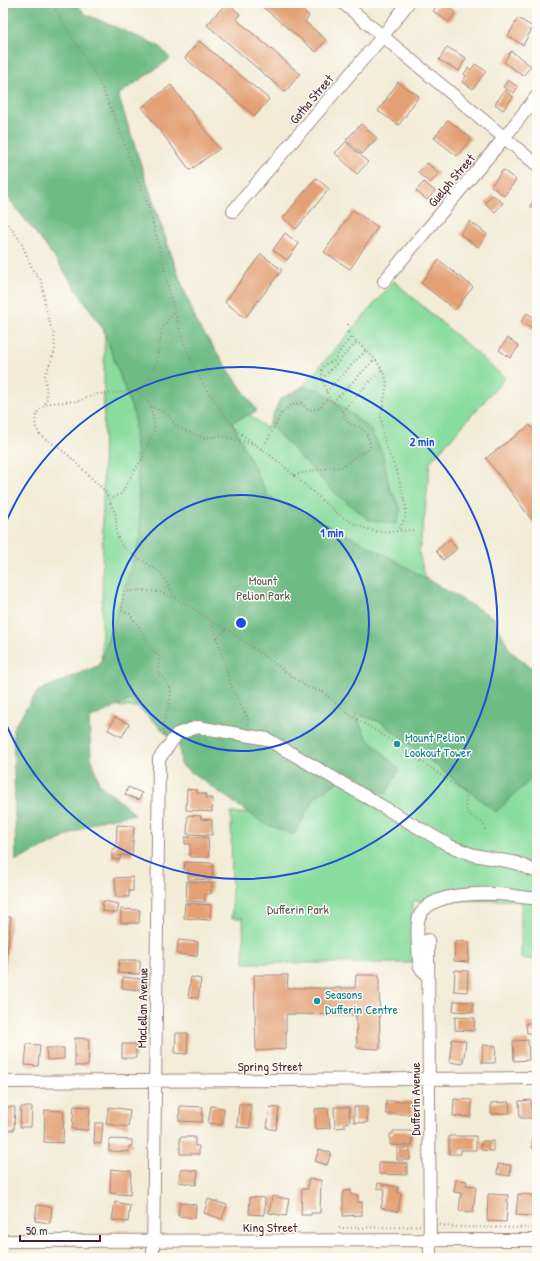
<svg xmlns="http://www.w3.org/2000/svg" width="540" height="1261" font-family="'Patrick Hand',sans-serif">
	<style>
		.green { fill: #88dc9d; stroke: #697e64 }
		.forest { fill: #6ebc84; stroke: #5c6e58 }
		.building { fill: #e3a074 }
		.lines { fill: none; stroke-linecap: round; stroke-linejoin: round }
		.minor-casing { stroke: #9e8680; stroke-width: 14 }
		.path { stroke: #9e8680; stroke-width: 2; stroke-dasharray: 1 3; stroke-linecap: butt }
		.minor { stroke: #fff; stroke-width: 12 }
		.ring { fill: none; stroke: #1d4ed8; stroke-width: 2 }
		.culture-dot { fill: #0f9aa8; stroke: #fdfcf7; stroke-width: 1.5 }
		.labels { text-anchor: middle; stroke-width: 3; stroke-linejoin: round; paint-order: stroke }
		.street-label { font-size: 13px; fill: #4a1f2b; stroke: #fdfcf7 }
		.park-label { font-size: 13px; fill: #5d584d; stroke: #fdfcf7 }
		.culture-label { font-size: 13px; fill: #0d838f; stroke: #fdfcf7; text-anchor: start }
		.centre { fill: #1d4ed8; stroke: #fdfcf7; stroke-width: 2 }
		.ring-label { font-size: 12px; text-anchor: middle; font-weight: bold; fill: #1d4ed8; stroke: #fdfcf7; stroke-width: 3; stroke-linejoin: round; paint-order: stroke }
	</style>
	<rect width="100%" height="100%" fill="#fdfcf7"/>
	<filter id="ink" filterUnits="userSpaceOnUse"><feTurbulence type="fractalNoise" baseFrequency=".025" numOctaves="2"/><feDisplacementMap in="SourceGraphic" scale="8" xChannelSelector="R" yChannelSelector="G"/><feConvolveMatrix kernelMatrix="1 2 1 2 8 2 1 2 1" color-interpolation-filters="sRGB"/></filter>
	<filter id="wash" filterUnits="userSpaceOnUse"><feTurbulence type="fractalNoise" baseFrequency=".012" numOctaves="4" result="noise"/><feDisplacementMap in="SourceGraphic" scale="16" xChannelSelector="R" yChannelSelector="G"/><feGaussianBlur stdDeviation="0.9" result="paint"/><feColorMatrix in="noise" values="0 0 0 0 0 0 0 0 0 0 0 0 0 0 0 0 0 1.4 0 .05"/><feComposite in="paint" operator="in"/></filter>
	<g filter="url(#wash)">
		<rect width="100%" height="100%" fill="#f2ecd6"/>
		<path class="green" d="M107 68 217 387 266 428 394 281 505 378 430 462 425 513 419 553 444 655 537 768V961L521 958V900L413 901V963H244L243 918H232L231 813H261L146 708 101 705Z"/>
		<path class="forest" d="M3 3H76L85 14 159 46 170 59 118 95 173 262 198 325 257 411 232 422 268 496 342 532 389 557 494 618 510 651 537 672V784L531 779 496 812 381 722 355 714 367 738 399 769 386 794 346 776 315 797 294 835 263 823 181 765 179 745 130 700 89 719 91 756 99 784 135 814 98 821 16 861 13 728 38 691 100 665 141 535 134 415 103 329 55 258 3 191Z
			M303 387 321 390 370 429 383 454 389 487 401 509 396 524 369 520 333 491 269 424 280 399Z"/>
		<g id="blocks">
			<path class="building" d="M226 3H228L240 14 236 19 300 74 285 92 207 25Z
				M258 3H294L309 16 305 22 326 40 316 52Z
				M439 3H443L456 12 449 22 433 11Z
				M518 18 533 27 523 45 508 36Z
				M199 41 269 99 255 116 185 58Z
				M447 47 466 58 459 71 439 60Z
				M511 51 531 66 523 76 504 62Z
				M475 64 486 71 473 89 462 82 466 76 464 74 468 68 471 70Z
				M508 80 518 87 514 93 503 87Z
				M398 82 419 96 399 125 378 111Z
				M171 85 219 149 190 170 142 107Z
				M505 90 513 97 503 110 495 104Z
				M448 120 471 138 457 156 434 138Z
				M361 124 377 138 362 154 346 140Z
				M346 142 368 162 357 174 335 153Z
				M427 163 439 173 430 183 418 173Z
				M503 170 516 180 504 196 491 186Z
				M316 178 329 189 296 229 283 218Z
				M424 182 435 191 427 200 416 191Z
				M493 195 503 203 495 212 485 203Z
				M537 197V210L536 211 530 206Z
				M353 210 378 227 350 269 324 252Z
				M470 221 487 234 478 247 460 234Z
				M285 233 299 244 287 260 273 250Z
				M261 254 282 270 245 318 225 302Z
				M439 260 473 287 455 310 421 283Z
				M527 313 537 320V332L521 322Z
				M508 338 519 346 510 358 499 350Z
				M530 425 537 434V527L486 458Z
				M450 539 457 549 443 560 436 551Z
				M115 717 129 724 122 737 108 730Z
				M128 787 142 793 139 800 125 795Z
				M187 789 197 790V793L206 794V798H213L212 812 186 810Z
				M188 815 201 816V819L212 820V835L187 834Z
				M117 825 134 826 132 856 120 855V860L112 859V849H116Z
				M185 837H208L209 857H190V844H185Z
				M185 862 213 863 212 880 188 879V870H184Z
				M133 877V891H129V897H116L115 878Z
				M187 881 212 883 211 894H205V902L186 901Z
				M103 901 119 904 117 913 102 911Z
				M185 903 211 905 210 920 184 918Z
				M121 909 140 910 139 923H121Z
				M3 917H11L5 973H3Z
				M178 940 198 942 197 956 177 954Z
				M455 941 469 942 468 962 454 961Z
				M119 960H140V974L118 973Z
				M455 970 468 971 467 992 454 991Z
				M254 975H288L287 988H355L356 975H379L380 1049 357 1048 356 1015 286 1014V1049L256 1051Z
				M123 977 141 979 140 990 122 988Z
				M191 977 201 979 198 998 188 997Z
				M454 1001 473 1002V1012L453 1011Z
				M455 1017 475 1018 474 1031 455 1030Z
				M526 1023H534L535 1033H527Z
				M176 1033H188L187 1054 175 1053Z
				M75 1038 89 1039 88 1066H75Z
				M452 1039 466 1041 463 1064 449 1062Z
				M528 1040 529 1060 514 1061 513 1041Z
				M27 1044 40 1045 38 1066 25 1065Z
				M122 1044H136V1058H122Z
				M483 1045 496 1046 495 1063H482Z
				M46 1048H64V1059L47 1060Z
				M454 1099 472 1100 471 1117 453 1116Z
				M531 1100 532 1118H520L519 1101Z
				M386 1101H412V1114H386Z
				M509 1102 510 1113 491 1114V1103Z
				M239 1104 251 1105 250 1128 237 1127Z
				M74 1106 90 1107 88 1130 72 1129Z
				M180 1106 203 1107 202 1122 179 1121Z
				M211 1106 224 1108 222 1125 208 1123Z
				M3 1107H15L14 1130H3Z
				M21 1107H32L31 1127H20Z
				M109 1107 130 1110 128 1127 106 1124Z
				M270 1107 279 1108 276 1130 267 1128Z
				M334 1107H349L350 1122 345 1123V1127L335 1128Z
				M354 1107H367V1123L354 1122Z
				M328 1108 330 1128 316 1129 315 1109Z
				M45 1110 64 1111 63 1143 44 1142Z
				M95 1123H103L101 1144 94 1143Z
				M393 1131H413L412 1146 390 1145V1134H393Z
				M533 1134H537V1148H532Z
				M449 1136H476V1150H461V1154H449Z
				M180 1137H195V1146H199V1154H180Z
				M109 1139 132 1140V1146H129V1152L109 1151Z
				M482 1141H493V1151L481 1150Z
				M397 1148H410V1160H397Z
				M319 1149 331 1153 327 1165 315 1161Z
				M379 1162 407 1163V1175L379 1174Z
				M498 1164 511 1165 510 1176 497 1174Z
				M111 1169 131 1171 130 1195 110 1193Z
				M181 1169 198 1171 196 1185 179 1182Z
				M308 1179 321 1180 320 1213H311V1215H301L302 1189H308Z
				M456 1180 467 1181 466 1185 476 1186 473 1212 459 1211 461 1193 454 1192Z
				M378 1183 398 1187 397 1192 401 1193 398 1212 381 1208 385 1189 377 1188Z
				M351 1190V1195H358V1202H362V1215L343 1216V1191Z
				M488 1194 508 1195 506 1222 487 1221Z
				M518 1194 533 1195 532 1216 516 1215Z
				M272 1196 289 1199 286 1216 269 1213Z
				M250 1197 265 1198 264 1215 249 1214Z
				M208 1199 227 1205 222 1219 204 1213Z
				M115 1202 130 1205 128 1222 112 1220Z
				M180 1202 196 1205 195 1218 178 1216Z
				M37 1205 52 1207 50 1223 35 1221Z"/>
		</g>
	</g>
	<g filter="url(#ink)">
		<use href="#blocks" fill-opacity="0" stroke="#9e8680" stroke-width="1"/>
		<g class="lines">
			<defs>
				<path id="minor" d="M343 3 537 165
					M233 211 382 37 408 3
					M384 281 504 138 537 96
					M428 940 430 1258
					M428 975 422 970 419 965C419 953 416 932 418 921 424 893 474 893 497 894 510 894 524 899 537 898
					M3 1082 537 1078
					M3 1241 537 1240
					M153 1258 159 759 177 734 198 727 267 739 450 846 474 855 517 863 537 872"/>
			</defs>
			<use href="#minor" class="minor-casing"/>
			<path class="path" d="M51 3 99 81 118 125 134 171 147 203 163 260 168 287 182 337 191 361 204 386 220 409 237 431 279 462 331 508 344 518 358 526 374 531 382 532 413 530
				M3 218 20 240 33 270 42 282 45 305 51 328 54 334 55 351 45 375 47 398 44 406
				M348 324V333L375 359 385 374 387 384 381 417 382 430 386 446 398 475 406 507 405 517 399 530
				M322 379 357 342
				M138 392 148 382 157 360 162 328 174 312
				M326 392 366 350
				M333 402 375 359
				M342 411 382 369
				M261 449 268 439 281 414 291 405 301 403 308 410 320 408 324 402 329 398
				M294 475 327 468 342 467 359 454 366 452 370 448C370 435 362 425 349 424L342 411 329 398 322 379V370L324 365 334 361 336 358 338 353 351 337
				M109 499 121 494 130 478 144 456 145 450 155 429 151 406
				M175 597 160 572 137 557 122 546 117 536 116 515 105 491 67 454 55 445 40 435 36 428 35 421 37 413 44 406 50 403 78 401 98 394 120 393 128 391 138 392 151 406 167 414 177 427 204 438 220 436 254 444
				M212 622 233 691 248 719 249 725
				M216 639 227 629
				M164 735C159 709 186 695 158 674L159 657 150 648 145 636 130 614 122 611 124 592 141 590 159 592 175 598 196 610 212 622 227 629 307 687 323 692 346 712 400 746 466 793C466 797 465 805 466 809 470 820 484 817 485 830
				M440 1225 453 1227 537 1228
				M339 1228 405 1227 420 1225"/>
			<use href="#minor" class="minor"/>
		</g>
	</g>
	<g class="ring">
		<circle cx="241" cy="623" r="128"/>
		<path d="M4 527A256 256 0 1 1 4 719"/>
	</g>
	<g class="culture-dot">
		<circle cx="397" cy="744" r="4"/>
		<circle cx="317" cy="1001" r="4"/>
	</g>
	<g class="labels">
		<g class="street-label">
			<text transform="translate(311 99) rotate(-50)" y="5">Gotha Street</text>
			<text transform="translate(451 180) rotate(-50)" y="5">Guelph Street</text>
			<text transform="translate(142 1008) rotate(-89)" y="5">MacLellan Avenue</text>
			<text x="270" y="1071">Spring Street</text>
			<text transform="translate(415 1099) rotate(-90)" y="5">Dufferin Avenue</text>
			<text x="270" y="1232">King Street</text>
		</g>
		<g class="park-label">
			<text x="263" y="585">Mount<tspan x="263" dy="15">Pelion Park</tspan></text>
			<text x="298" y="914">Dufferin Park</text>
		</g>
		<g class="culture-label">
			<text x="405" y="742">Mount Pelion<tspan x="405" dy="15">Lookout Tower</tspan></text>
			<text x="325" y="999">Seasons<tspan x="325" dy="15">Dufferin Centre</tspan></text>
		</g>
	</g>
	<circle cx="241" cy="623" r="6" class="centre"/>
	<g class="ring-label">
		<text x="422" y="446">2 min</text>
		<text x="332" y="537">1 min</text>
	</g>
	<rect width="540" height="1261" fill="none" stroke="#fdfcf7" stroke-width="16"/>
	<path d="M20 1235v6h80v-6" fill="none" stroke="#4a1f2b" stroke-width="2"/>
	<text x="26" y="1235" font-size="12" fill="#4a1f2b" stroke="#fdfcf7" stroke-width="3" paint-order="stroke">50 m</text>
</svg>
